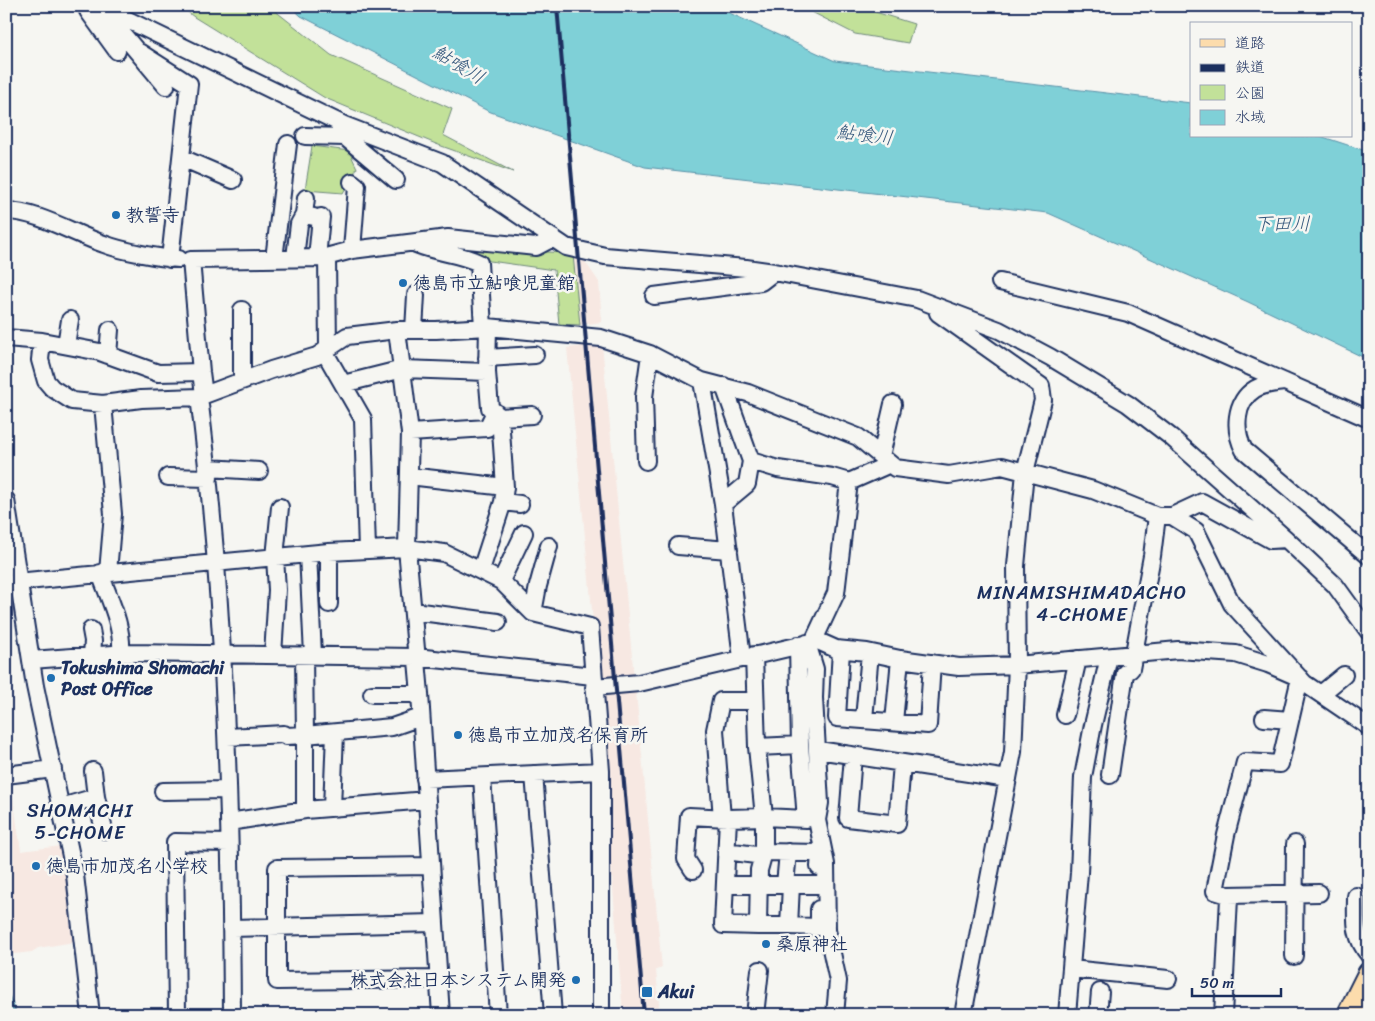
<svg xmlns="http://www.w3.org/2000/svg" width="1375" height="1021" font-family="Sriracha,'Klee One',sans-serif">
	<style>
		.built { fill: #f7e8e2 }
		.green { fill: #c2e199; stroke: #6e887c }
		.water { fill: #7fd0d7; stroke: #5790a7 }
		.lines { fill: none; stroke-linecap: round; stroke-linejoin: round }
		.stream { stroke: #5790a7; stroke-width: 4 }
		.minor-casing { stroke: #1b2f5e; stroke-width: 20 }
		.major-casing { stroke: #1b2f5e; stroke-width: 25 }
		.minor { stroke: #f6f6f2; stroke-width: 16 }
		.major { stroke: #fcdcac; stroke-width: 21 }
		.rail { stroke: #1b2f5e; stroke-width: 4 }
		.poi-dot { fill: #1f6fb2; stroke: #f6f6f2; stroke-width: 2 }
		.labels { text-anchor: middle; stroke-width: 5; stroke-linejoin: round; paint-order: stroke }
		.poi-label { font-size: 18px; font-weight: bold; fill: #1b2f5e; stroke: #f6f6f2; text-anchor: start }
		.water-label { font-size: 19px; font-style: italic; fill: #34577c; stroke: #f6f6f2 }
		.neighbourhood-label { font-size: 19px; letter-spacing: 1px; fill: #1b2f5e; stroke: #f6f6f2 }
	</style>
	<rect width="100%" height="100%" fill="#f6f6f2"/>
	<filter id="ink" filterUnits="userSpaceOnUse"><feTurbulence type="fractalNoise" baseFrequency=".02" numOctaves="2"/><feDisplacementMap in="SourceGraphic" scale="10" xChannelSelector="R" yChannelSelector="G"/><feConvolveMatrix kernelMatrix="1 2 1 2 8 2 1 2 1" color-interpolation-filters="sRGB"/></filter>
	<g filter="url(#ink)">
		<path class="built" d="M577 239 583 241 586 263 599 282 602 322 580 325 559 324 572 255 571 240Z
			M602 344 634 677 602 679 601 678 593 621 567 348Z
			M636 692 662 968 656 970 660 1015H623L608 825 602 695Z
			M6 784H11L21 851 61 846 68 881 74 942 38 948 32 952 6 955Z"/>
		<path class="green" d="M180 6H269L331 55 452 109 443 135 513 172 436 144 325 98 194 17Z
			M800 6H870L872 11 914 24 908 43 855 34Z
			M312 146 349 151 357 168 343 193 305 190Z
			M448 246 565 253 573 255 580 325 559 324 554 270 483 260Z"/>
		<path class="water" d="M290 6H714L835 61 1191 103V136H1320L1369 152V360L1246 301 1048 213 645 167 488 111 301 16Z"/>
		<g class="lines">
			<path class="stream" d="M6 992 16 1015"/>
			<defs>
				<path id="minor" d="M89 6 88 11 117 51
					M99 6 344 125 442 163 566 247 605 256 746 268 774 272 917 299 999 330 1050 357 1128 404 1171 437 1286 539 1335 585 1369 632
					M105 13 166 86
					M139 52 189 84 170 259
					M339 123 345 137 396 180
					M305 136 345 137
					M182 158 233 180
					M306 198 304 215 314 217
					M6 211C37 211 74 234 104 244 122 251 159 258 179 259
					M416 244C437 253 459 253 479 263L483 327
					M352 250 357 186 352 182
					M327 257 328 348
					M295 258 299 224 304 215
					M317 258 321 217
					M274 259 288 144
					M1000 282 1128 313 1369 419
					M654 296 761 282 774 272
					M242 310V381
					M938 313 1041 386 1043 400 1025 472 1016 566 1017 665 1013 752 963 1015
					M397 330 410 433 407 548 420 694 441 1015
					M414 330 416 295
					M6 338 42 341 40 360 46 381 52 388 72 401 103 404 141 399 199 397
					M42 341 100 352 158 373 201 372
					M66 345 70 320
					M324 351 363 419 367 550
					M108 355 110 330
					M487 358 535 355
					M702 381 723 504 742 658
					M1285 382C1275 383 1264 384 1255 389 1234 402 1234 431 1244 450L1369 556
					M343 384 403 369 487 372
					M724 386 751 461 778 469 832 477 849 482
					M204 395 201 372 191 260 322 258 352 250 448 238 536 247 553 238
					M103 404 113 514 108 572
					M500 417 532 415
					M410 433 487 428 495 412
					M881 456 893 404
					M646 461 644 397 650 354
					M208 468 259 471
					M409 476 505 487
					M168 477 209 478
					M6 500 35 686 75 875 91 1015
					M503 502 520 504
					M723 504 747 484 751 461
					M1172 516 1202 502 1271 540 1286 539
					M678 546 729 550
					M308 554 313 655
					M481 570 503 502 505 487 500 417 490 408 487 372 488 327
					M100 573C109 599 123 625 121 653
					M501 581 524 533
					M6 583 329 552 407 548 444 553 501 581 533 613 590 627 601 771V1015
					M329 604V552
					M413 611 498 622
					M533 613 538 586 549 546
					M91 630 93 641 92 655
					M813 642 836 593 849 482 890 464
					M807 643 815 669 814 698 820 803 817 820 826 864 827 930 838 981 835 1015
					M841 650 837 718 928 725 932 663
					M273 655 277 590 275 557 280 507
					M304 655 305 735 392 727 421 717
					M754 655 757 747 764 817 728 818 723 925 758 926 759 870 764 852V817L806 819 800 745 798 645
					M31 660 127 653 416 657 593 676
					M594 687 639 683 818 641 836 649 867 652 900 659 959 667 1017 665 1178 650 1236 654 1268 664 1300 678 1280 764 1245 762 1226 835 1215 891 1228 895 1229 898 1223 1015
					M372 694H420
					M1321 694 1344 675
					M1065 715 1078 659
					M1264 718 1290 720
					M864 719 870 653
					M894 722 900 659
					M227 737 284 734 286 736 305 735V810
					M757 747 800 745
					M818 750 1008 779
					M853 756 848 818 897 824 902 764
					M93 771 96 797 104 830
					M534 774 553 1015
					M6 775 53 769
					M1110 775 1125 673 1131 669 1152 556 1157 516
					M482 777 498 1015
					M425 779 601 771
					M163 791 227 790
					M61 807 96 797
					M332 808 335 733
					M722 818 715 730 721 701H755
					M229 822 305 810 427 800
					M726 851 763 856
					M764 852 820 853 819 867
					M431 866 277 868V981L438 979
					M693 870 686 859 689 816 728 818
					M725 885H791L789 926 819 927V909
					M785 885 788 852
					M791 885H819
					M1228 895 1319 893
					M1356 896C1356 919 1353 936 1369 955
					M758 926H789
					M232 928 434 923
					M1294 956 1295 844
					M1071 969 1168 979
					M177 1015 175 842 229 843
					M232 1015C231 809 225 602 199 397L271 370 317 356 347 336 397 330H436L488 327 601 338 650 354 702 381 748 393 858 437 895 468 949 475 1002 466 1093 490 1157 516H1172L1196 531 1232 604 1304 683 1369 727
					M755 1015 760 970
					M1067 1015 1079 873 1083 777 1093 725 1109 657
					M1098 1015 1100 992"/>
				<path id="major" d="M1348 1015 1369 973
					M1364 1015 1369 1006"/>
			</defs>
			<use href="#minor" class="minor-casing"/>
			<use href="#major" class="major-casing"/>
			<use href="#minor" class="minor"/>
			<use href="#major" class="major"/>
			<path class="rail" d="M557 6 644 1015"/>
		</g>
	</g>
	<g class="poi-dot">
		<circle cx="116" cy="215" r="5"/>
		<circle cx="403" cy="283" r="5"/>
		<circle cx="51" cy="678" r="5"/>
		<circle cx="458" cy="735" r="5"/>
		<circle cx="36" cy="866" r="5"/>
		<circle cx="766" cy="944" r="5"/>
		<circle cx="576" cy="980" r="5"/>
		<rect x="641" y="986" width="12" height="12" rx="2.5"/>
	</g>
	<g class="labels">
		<g class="poi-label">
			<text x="126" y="221">教誓寺</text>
			<text x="413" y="289">徳島市立鮎喰児童館</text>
			<text x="61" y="674">Tokushima Shomachi<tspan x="61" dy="21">Post Office</tspan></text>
			<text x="468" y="741">徳島市立加茂名保育所</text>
			<text x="46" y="872">徳島市加茂名小学校</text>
			<text x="776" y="950">桑原神社</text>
			<text x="566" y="986" text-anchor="end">株式会社日本システム開発</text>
			<text x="658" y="998">Akui</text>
		</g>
		<g class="water-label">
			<text transform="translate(459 64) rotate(31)" y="7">鮎喰川</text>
			<text transform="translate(865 134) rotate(7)" y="7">鮎喰川</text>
			<text x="1282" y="230">下田川</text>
		</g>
		<g class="neighbourhood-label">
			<text x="1082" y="599">MINAMISHIMADACHO<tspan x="1082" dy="22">4-CHOME</tspan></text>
			<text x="80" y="817">SHOMACHI<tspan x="80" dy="22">5-CHOME</tspan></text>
		</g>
	</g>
	<rect width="1375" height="1021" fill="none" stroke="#f6f6f2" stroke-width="25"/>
	<rect x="12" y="12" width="1350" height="996" fill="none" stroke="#1b2f5e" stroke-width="2" filter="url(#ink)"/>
	<rect x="1190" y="22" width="162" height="115" fill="#f6f6f2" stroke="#9ea6b7"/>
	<rect x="1200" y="39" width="25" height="8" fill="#fcdcac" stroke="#9ea6b7"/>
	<text x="1235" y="48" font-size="15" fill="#1b2f5e">道路</text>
	<rect x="1200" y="64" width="25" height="8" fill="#1b2f5e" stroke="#9ea6b7"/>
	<text x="1235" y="72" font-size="15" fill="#1b2f5e">鉄道</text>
	<rect x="1200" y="85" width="25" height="15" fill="#c2e199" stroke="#9ea6b7"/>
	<text x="1235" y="98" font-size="15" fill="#1b2f5e">公園</text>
	<rect x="1200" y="110" width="25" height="15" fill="#7fd0d7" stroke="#9ea6b7"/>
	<text x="1235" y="122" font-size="15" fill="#1b2f5e">水域</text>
	<path d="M1192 988v8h89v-8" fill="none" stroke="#1b2f5e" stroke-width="2.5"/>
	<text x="1200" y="988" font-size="15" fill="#1b2f5e" stroke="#f6f6f2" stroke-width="4" paint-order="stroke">50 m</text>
</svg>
